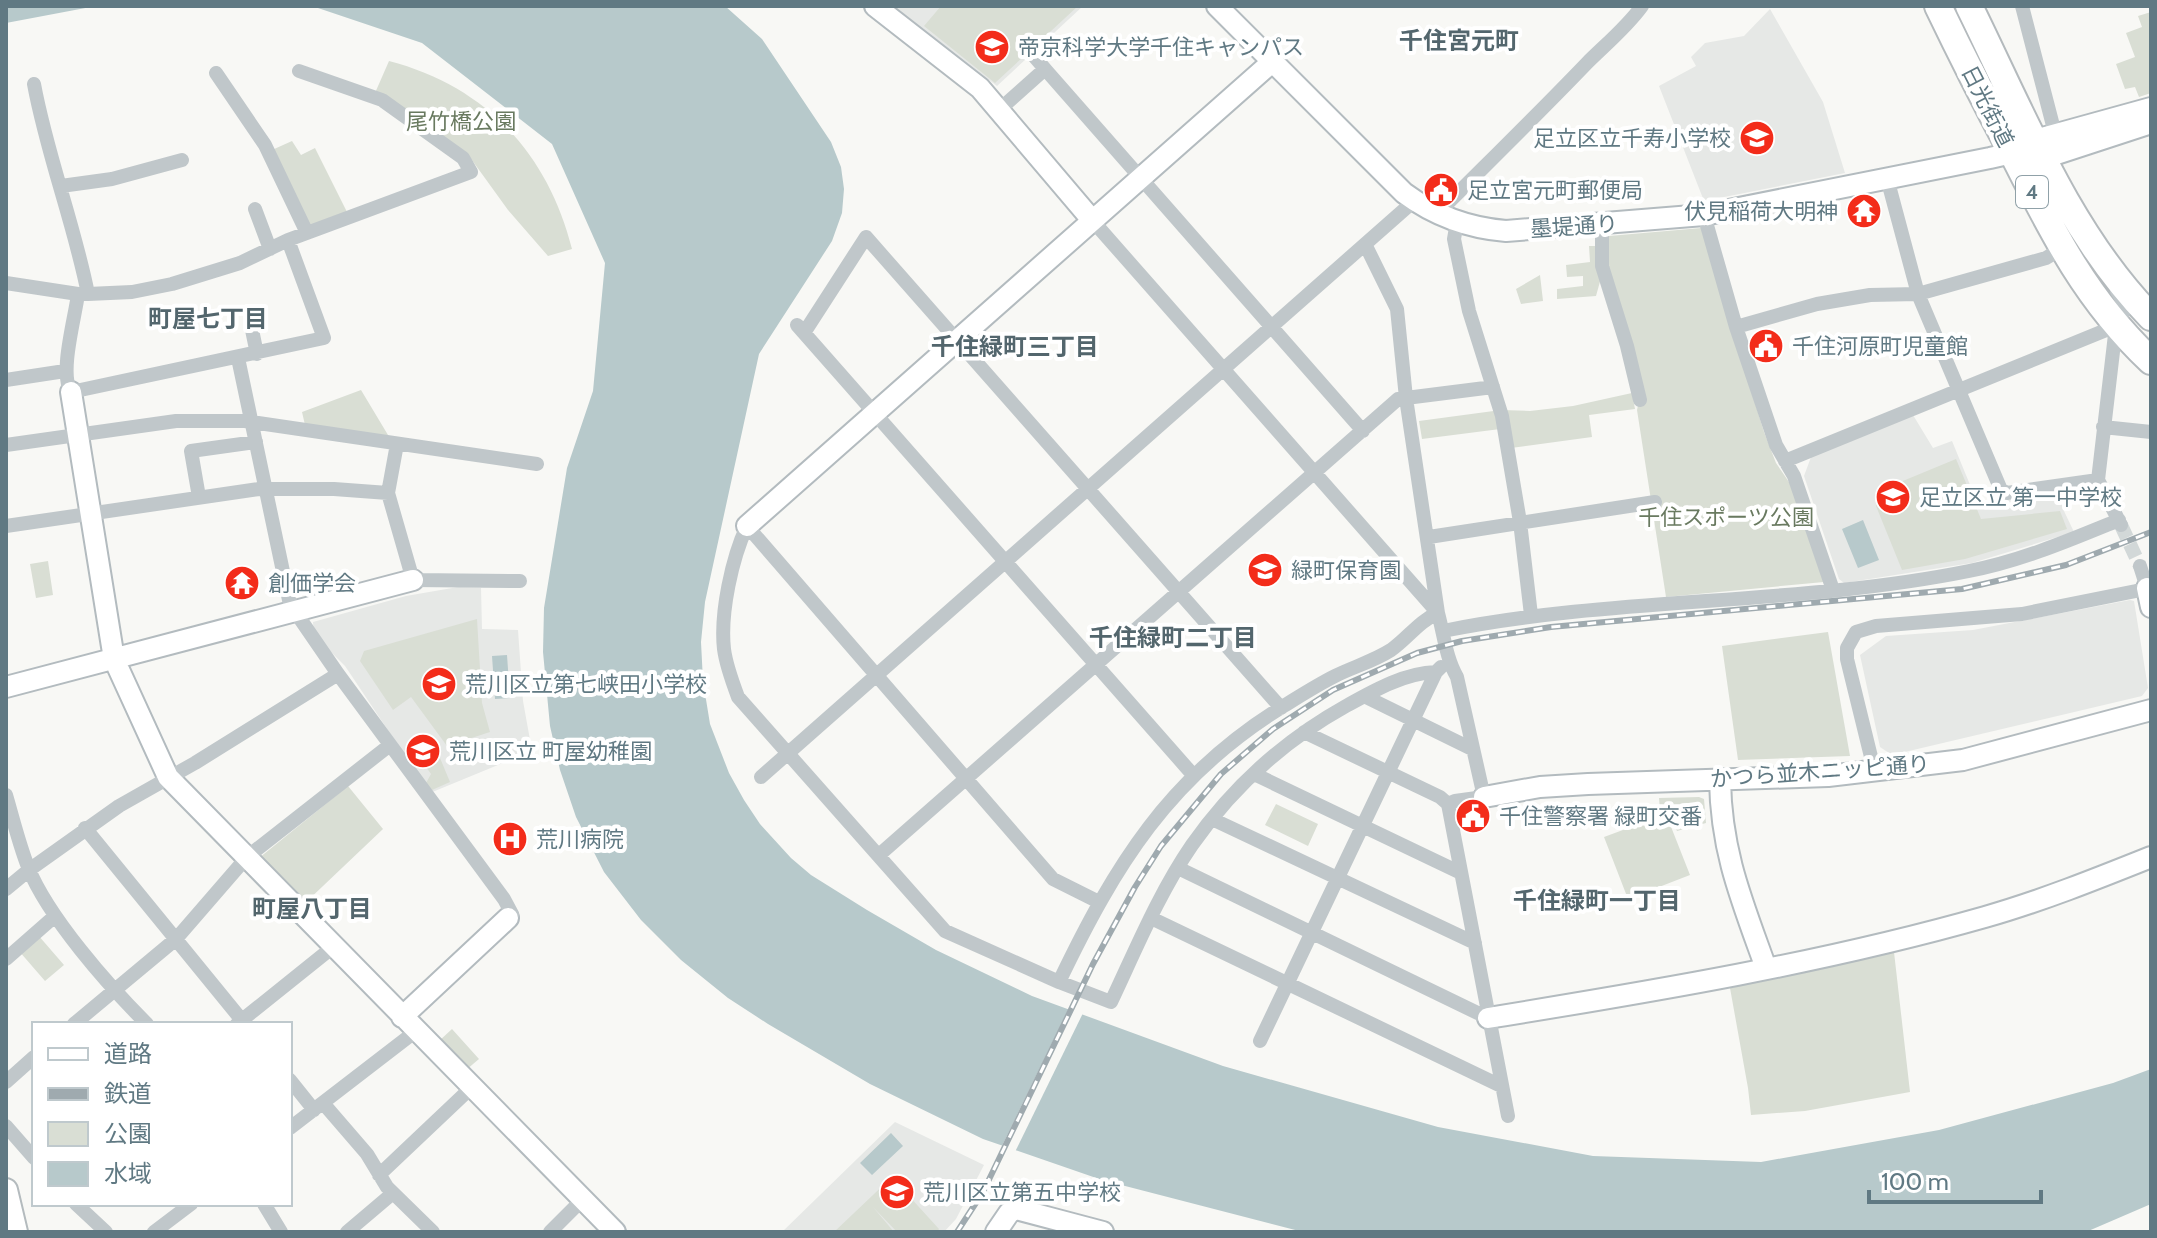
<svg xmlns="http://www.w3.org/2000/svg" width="2157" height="1238" font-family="Cabin,'Noto Sans JP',sans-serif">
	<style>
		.built { fill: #e6e8e6 }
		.green { fill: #d9ded4 }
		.water { fill: #b7c9cb }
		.pier { fill: #f8f8f5 }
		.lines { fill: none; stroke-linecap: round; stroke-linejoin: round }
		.street-tunnel { stroke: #d2d8d8; stroke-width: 14; stroke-dasharray: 14 7; stroke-linecap: butt }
		.secondary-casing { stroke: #b3bbbf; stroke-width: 24 }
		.primary-casing { stroke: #b4bbbe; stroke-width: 26 }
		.highway-casing { stroke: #b4babd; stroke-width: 30 }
		.street { stroke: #c0c7ca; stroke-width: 14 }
		.secondary { stroke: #fff; stroke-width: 20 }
		.primary { stroke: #fff; stroke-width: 22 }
		.highway { stroke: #fff; stroke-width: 26 }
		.rail-casing { stroke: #9faaaf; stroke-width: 6 }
		.rail { stroke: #fff; stroke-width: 3; stroke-dasharray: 9; stroke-linecap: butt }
		.labels { text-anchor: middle; stroke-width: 8; stroke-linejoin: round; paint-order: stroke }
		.shield { fill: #fff; stroke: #90a1a8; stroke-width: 2 }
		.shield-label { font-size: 20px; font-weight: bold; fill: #607983 }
		.poi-label { font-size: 22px; fill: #607983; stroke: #fff; text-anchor: start }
		.street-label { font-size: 22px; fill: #607983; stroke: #fff }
		.park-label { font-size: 22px; fill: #697a60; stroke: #fff }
		.neighbourhood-label { font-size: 24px; font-weight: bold; fill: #53666d; stroke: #fff }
	</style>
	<rect width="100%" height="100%" fill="#f8f8f5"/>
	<path class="built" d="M894 6H1083L997 86Z
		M1770 9 1823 102 1845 173 1704 201 1659 86 1696 66 1691 57 1705 43 1744 36Z
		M1913 415 1933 448 1952 441 1980 509 2001 501 2064 494V511L2074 532 1972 563 1844 583 1839 579 1804 476 1811 457Z
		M458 587 481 588 482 629 518 630 523 701 532 751 430 793 345 666 314 635 313 622 406 596Z
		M2130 600 2134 601 2148 688 2142 696 1892 755 1880 747 1860 655 1886 636 1973 630Z
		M895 1122 984 1165 956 1219 944 1232H782Z"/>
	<path class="green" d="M941 6H1078L995 83 924 26Z
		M2151 12V93L2139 97 2135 87 2125 89 2116 64 2135 57 2126 33 2142 27 2138 16Z
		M389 61C485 86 548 153 572 249L548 256 508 210 469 156 375 93Z
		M292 141 301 155 315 148 347 212 310 228 272 150Z
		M1701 228 1764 432 1776 463 1791 485 1824 582 1666 597 1637 410 1641 392 1609 269V236Z
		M1589 246H1599L1601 278 1596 296 1557 299V289L1583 286V276L1567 277 1566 265 1590 262Z
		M1540 275 1543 301 1521 304 1516 289Z
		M361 390 391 440 305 425 302 412Z
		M1632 393 1635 409 1589 415 1592 437 1511 448 1508 428 1422 439 1419 421 1501 410 1530 411 1573 406Z
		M1956 459 1981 519 2060 511 2067 529 1965 559 1902 570 1876 506 1881 490Z
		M48 561 53 595 36 598 30 564Z
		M477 619 482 703 490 732 447 746 411 697 393 710 360 661 364 651Z
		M1828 632 1850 756 1738 760 1722 646Z
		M440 758 450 782 432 790 426 783 431 774 424 764Z
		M348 786 383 829 303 905 259 858Z
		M1699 797 1704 799 1706 823 1677 831 1668 809 1660 811 1659 798Z
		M1276 804 1318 824 1308 846 1265 825Z
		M1666 814 1690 875 1628 899 1604 837Z
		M38 935 64 965 45 981 19 951Z
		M1894 952 1910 1092 1805 1111 1751 1115 1748 1088 1730 988Z
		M452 1029 479 1059 466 1070 439 1041Z
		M893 1176 899 1182 893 1188 898 1184 939 1229 937 1232H897L873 1207 894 1232H834Z"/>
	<path class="water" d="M6 6H96L6 23Z
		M312 6H725L762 39 831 142 841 167 844 189 842 213 832 241 759 354 705 602 701 642 703 681 710 724 729 773 744 800 760 824 791 858 811 875 867 910 936 950 1032 996 1223 1066 1438 1127 1593 1156 1761 1162 1939 1130 2113 1083 2151 1069V1204L2086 1232H1303L1102 1180 983 1139 870 1084 768 1024 728 998 681 960 641 920 604 872 576 817 560 770 550 726 543 652 544 608 567 468 593 391 605 263 552 144 422 43Z
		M1863 520 1879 560 1858 568 1842 529Z
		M507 655 510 698 495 699 492 656Z
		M891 1133 903 1146 872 1175 860 1163Z"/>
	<path class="pier" d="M1070 1006 1084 1011 1014 1154 1000 1150Z"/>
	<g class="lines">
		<path class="street-tunnel" d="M2121 525 2140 566"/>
		<defs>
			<path id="secondary" d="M875 6 980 88 1092 220
				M1217 6 1404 193C1435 216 1468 228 1506 231L1704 215 1990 158 2012 153 2035 140 2151 108
				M2032 156 2044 158 2151 123
				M71 392 114 659 168 777 615 1232
				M747 526 1272 62
				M2147 588 2151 607
				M6 687 413 580
				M1720 780C1721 852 1742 901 1766 968
				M1484 797 1540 787 1588 784 1828 776 1963 760 2151 710
				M402 1017 508 918
				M1488 1018C1655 991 1823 963 1985 917 2041 901 2096 879 2151 857
				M996 1232 1009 1213 1016 1209 1103 1232"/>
			<path id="primary" d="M6 1190 16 1232"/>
			<path id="highway" d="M1938 6C1962 56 1987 105 2013 154 2052 231 2086 300 2151 361
				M1969 6C2021 111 2068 233 2151 317"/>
		</defs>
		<use href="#secondary" class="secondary-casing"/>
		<use href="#primary" class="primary-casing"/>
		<use href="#highway" class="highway-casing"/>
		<path class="street" d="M2022 6 2057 141
			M1033 55 1045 69
			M216 73 265 145 307 233
			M34 84C47 155 74 223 88 294H78C75 318 59 373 71 392L324 338 288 240
			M999 110 1045 69 1363 431
			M1887 178 1918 294 2001 490 2007 493 2098 480 2121 525
			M61 186 112 179 182 160
			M255 209 270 249
			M1440 215 1448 203C1494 157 1541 111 1587 63 1605 45 1627 27 1642 6
			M1704 215 1736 327 1776 445 1794 476 1833 590
			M1092 220 1438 613C1444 635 1446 658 1457 677L1484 797 1455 801 1448 804 1508 1116
			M1457 222 1454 239 1469 311 1502 416 1520 522 1531 615
			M1602 224V266L1627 346 1640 400
			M6 283 78 294
			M88 294 132 292 172 284 240 263 288 240 471 172 463 158 382 100 299 71
			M251 325 257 354
			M797 325 1194 776
			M1736 327 1817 304 1870 295 1918 294 2046 258 2061 249
			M804 333 866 237 1281 708
			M238 358 289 600 294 610 338 674 504 899 512 914 508 918
			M6 380 65 371
			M2103 427 2151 432
			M397 444 388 493 413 580 520 581
			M6 445 176 421H245L537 464
			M1785 461 2116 326
			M2098 480 2116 326C2126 311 2127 306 2117 291
			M199 497 191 451 256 442
			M6 526 259 489H334L388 493
			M1429 537 1655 502
			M1443 631C1616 596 1796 606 1969 571 2021 561 2070 540 2119 520
			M1364 696 1472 749
			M1304 732 1440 797 1448 804
			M1874 769 1847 659V648L1856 632 1876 626 2022 614 2136 591 2147 588 2140 566
			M1254 774 1461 873
			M761 777 1414 201
			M6 795C13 819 19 844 28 867 48 917 108 985 147 1024
			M1212 819 1475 943
			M85 828 245 1024
			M879 855 1398 399 1493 387
			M1178 868 1488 1018
			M6 889 29 870 119 806 195 763 338 674
			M1099 902 1053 879 747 526C732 558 720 613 724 649 726 665 732 681 738 697L945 931 1059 982C1115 865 1169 777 1282 707 1300 696 1317 685 1335 676 1353 667 1374 661 1391 650 1408 638 1419 621 1438 613L1406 398 1397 309 1365 244
			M1151 918 1501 1086
			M6 959 55 916
			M1059 982 1111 1002C1136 949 1159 893 1192 845 1232 788 1285 740 1346 706 1373 691 1404 673 1436 672
			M74 1024 176 939 247 857 390 745
			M237 1024 333 947
			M1260 1041 1436 672 1441 667
			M290 1080 314 1110
			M6 1082 34 1057
			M323 1103 367 1154 387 1187 433 1232
			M6 1126 34 1158
			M290 1128 416 1031
			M379 1175 473 1086
			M76 1204 106 1232
			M264 1204 281 1232
			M154 1232 191 1204
			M347 1232 393 1193
			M550 1232 583 1199"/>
		<use href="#secondary" class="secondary"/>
		<use href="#primary" class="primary"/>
		<use href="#highway" class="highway"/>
		<defs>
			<path id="rail" d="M957 1232 983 1192 1093 964 1135 887 1161 846 1221 774 1273 729 1333 690 1417 653 1462 641 1551 627 1962 589 2066 565 2151 532"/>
		</defs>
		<use href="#rail" class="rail-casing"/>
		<use href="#rail" class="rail"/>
	</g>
	<defs>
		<symbol id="university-disc" viewBox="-11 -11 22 22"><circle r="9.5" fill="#f32c1a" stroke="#fff"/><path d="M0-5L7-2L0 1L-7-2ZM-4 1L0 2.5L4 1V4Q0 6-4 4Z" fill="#fff"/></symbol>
		<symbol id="school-disc" viewBox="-11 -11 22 22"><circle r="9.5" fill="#f32c1a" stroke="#fff"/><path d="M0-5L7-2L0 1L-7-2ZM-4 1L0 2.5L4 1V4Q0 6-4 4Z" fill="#fff"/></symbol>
		<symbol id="civic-disc" viewBox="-11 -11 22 22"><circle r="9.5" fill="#f32c1a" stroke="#fff"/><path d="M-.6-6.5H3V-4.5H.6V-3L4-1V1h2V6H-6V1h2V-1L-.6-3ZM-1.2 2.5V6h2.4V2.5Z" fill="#fff"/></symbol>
		<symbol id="temple-disc" viewBox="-11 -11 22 22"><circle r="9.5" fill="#f32c1a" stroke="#fff"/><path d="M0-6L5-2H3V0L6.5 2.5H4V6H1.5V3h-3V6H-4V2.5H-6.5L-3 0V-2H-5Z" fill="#fff"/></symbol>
		<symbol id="hospital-disc" viewBox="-11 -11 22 22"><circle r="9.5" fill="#f32c1a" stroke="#fff"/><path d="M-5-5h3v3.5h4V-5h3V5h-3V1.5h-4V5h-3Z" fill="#fff"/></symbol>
	</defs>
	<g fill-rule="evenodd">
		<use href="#university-disc" x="972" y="27" width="40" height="40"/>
		<use href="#school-disc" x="1737" y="118" width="40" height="40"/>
		<use href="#civic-disc" x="1421" y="170" width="40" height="40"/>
		<use href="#temple-disc" x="1844" y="191" width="40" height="40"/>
		<use href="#civic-disc" x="1746" y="326" width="40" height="40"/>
		<use href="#school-disc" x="1873" y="477" width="40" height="40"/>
		<use href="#school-disc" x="1245" y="550" width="40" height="40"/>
		<use href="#temple-disc" x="222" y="563" width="40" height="40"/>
		<use href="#school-disc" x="419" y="664" width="40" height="40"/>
		<use href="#school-disc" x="403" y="731" width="40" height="40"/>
		<use href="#civic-disc" x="1453" y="796" width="40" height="40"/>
		<use href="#hospital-disc" x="490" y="819" width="40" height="40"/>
		<use href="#school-disc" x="877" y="1172" width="40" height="40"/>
	</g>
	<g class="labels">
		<rect class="shield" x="2016" y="176" width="32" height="32" rx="6"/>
		<g class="shield-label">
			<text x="2032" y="199">4</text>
		</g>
		<g class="poi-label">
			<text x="1018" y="55">帝京科学大学千住キャンパス</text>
			<text x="1731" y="146" text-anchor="end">足立区立千寿小学校</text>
			<text x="1467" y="198">足立宮元町郵便局</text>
			<text x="1838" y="219" text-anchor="end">伏見稲荷大明神</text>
			<text x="1792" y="354">千住河原町児童館</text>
			<text x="1919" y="505">足立区立 第一中学校</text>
			<text x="1291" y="578">緑町保育園</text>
			<text x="268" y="591">創価学会</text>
			<text x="465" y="692">荒川区立第七峡田小学校</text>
			<text x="449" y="759">荒川区立 町屋幼稚園</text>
			<text x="1499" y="824">千住警察署 緑町交番</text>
			<text x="536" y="847">荒川病院</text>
			<text x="923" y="1200">荒川区立第五中学校</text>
		</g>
		<g class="street-label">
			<text transform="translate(1988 106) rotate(63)" y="8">日光街道</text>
			<text transform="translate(1574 226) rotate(-4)" y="8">墨堤通り</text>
			<text transform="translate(1820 771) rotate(-4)" y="8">かつら並木ニッピ通り</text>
		</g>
		<g class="park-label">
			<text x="461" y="129">尾竹橋公園</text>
			<text x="1726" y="525">千住スポーツ公園</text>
		</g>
		<g class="neighbourhood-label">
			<text x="1459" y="49">千住宮元町</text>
			<text x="208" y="327">町屋七丁目</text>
			<text x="1015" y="355">千住緑町三丁目</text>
			<text x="1173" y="646">千住緑町二丁目</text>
			<text x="1597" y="909">千住緑町一丁目</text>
			<text x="312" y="917">町屋八丁目</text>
		</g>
	</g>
	<rect width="2157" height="1238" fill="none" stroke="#607983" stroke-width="16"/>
	<rect x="32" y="1022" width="260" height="184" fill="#ffffff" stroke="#bfc9cd" stroke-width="2"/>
	<rect x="48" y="1048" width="40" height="12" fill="#ffffff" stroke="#bfc9cd" stroke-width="2"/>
	<text x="104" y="1062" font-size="24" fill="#607983">道路</text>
	<rect x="48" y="1088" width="40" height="12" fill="#9faaaf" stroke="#bfc9cd" stroke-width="2"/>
	<text x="104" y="1102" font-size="24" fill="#607983">鉄道</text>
	<rect x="48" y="1122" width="40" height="24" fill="#d9ded4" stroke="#bfc9cd" stroke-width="2"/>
	<text x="104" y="1142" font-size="24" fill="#607983">公園</text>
	<rect x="48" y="1162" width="40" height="24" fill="#b7c9cb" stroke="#bfc9cd" stroke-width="2"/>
	<text x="104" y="1182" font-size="24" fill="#607983">水域</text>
	<path d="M1869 1190v12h172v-12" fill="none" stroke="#607983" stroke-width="4"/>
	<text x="1881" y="1190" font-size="24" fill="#607983" stroke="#ffffff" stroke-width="6" paint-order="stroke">100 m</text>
</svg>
